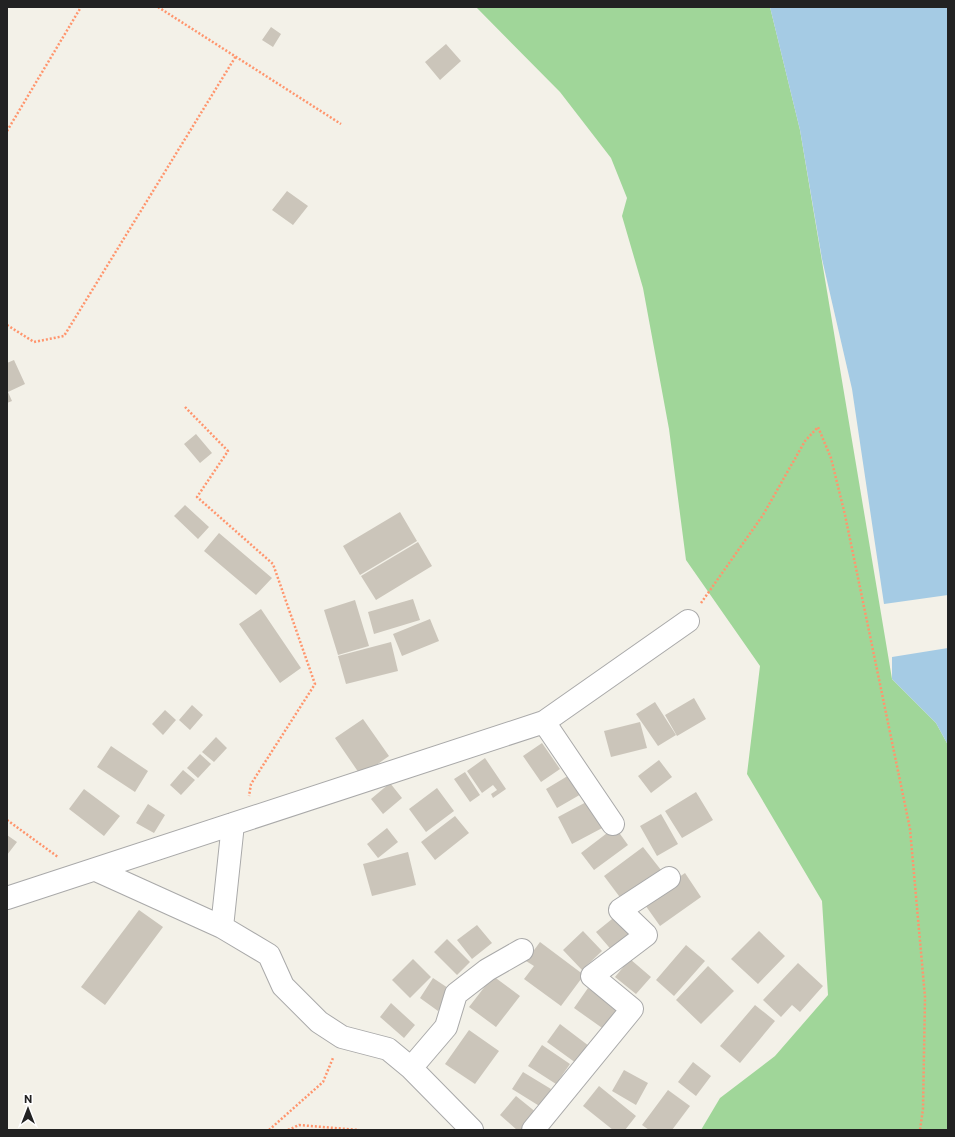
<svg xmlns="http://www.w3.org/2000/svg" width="955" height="1137" font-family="Commissioner,sans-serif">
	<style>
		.forest { fill: #a0d699 }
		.water { fill: #a5cbe4 }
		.building { fill: #cbc5ba }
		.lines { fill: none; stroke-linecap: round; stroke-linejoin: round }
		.minor-casing { stroke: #a9a9a9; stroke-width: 24 }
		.path { stroke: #ff956d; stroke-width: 2.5; stroke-dasharray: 2 2; stroke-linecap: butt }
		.minor { stroke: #fff; stroke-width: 22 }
	</style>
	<rect width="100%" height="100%" fill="#f3f1e8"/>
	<path class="forest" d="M476 7H770L800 130 892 679 936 723 948 745V1130H701L720 1098 775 1056 828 995 822 901 747 774 760 666 686 560 669 429 643 288 622 216 627 198 611 158 560 92Z"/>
	<path class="water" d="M770 7H948V595L884 604 852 389 822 259 800 130Z
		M948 648V745L936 723 892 679V657Z"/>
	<path class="building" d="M271 27 281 34 273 47 262 40Z
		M446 44 461 61 440 80 425 62Z
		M287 191 308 206 293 225 272 210Z
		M14 360 25 384 8 392 12 401 7 403V363Z
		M196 434 212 453 200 463 184 444Z
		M185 505 209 527 198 539 174 516Z
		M400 512 417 541 360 575 343 546Z
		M219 533 272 578 256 595 204 551Z
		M418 542 432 566 376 600 361 576Z
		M413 599 420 620 374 634 368 612Z
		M355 600 369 646 338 655 324 610Z
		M261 609 301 668 280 683 239 624Z
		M430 619 439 641 402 656 393 634Z
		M391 642 398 671 346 684 338 656Z
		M694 698 706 719 677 736 665 715Z
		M655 702 676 735 658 746 636 714Z
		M192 705 203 715 190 730 179 720Z
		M165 710 176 720 163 735 152 724Z
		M363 719 389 756 361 776 335 738Z
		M640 722 647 748 611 757 604 731Z
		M216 737 227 748 214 762 202 752Z
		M542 743 560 769 541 782 523 756Z
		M111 746 148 771 135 792 97 767Z
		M200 754 211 764 198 778 187 768Z
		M485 758 506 789 493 798 491 794 497 790 493 785 482 793 467 771Z
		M659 760 672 777 651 793 638 776Z
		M183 770 195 780 181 795 170 785Z
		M465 772 480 795 470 802 454 779Z
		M571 774 583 793 557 808 546 789Z
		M390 783 402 798 383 814 371 799Z
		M437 788 454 811 426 832 409 809Z
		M84 789 120 816 104 836 69 809Z
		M696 792 713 820 682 838 665 811Z
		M592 799 606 826 572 844 558 817Z
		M148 804 165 815 154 833 136 823Z
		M661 814 678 844 657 856 640 826Z
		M455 816 469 833 435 860 421 842Z
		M615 827 628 845 594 870 581 853Z
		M387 828 398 842 378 858 367 844Z
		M7 835 17 842 7 855Z
		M643 847 661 870 622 900 604 876Z
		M408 852 416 885 372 896 363 864Z
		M685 873 701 897 660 926 643 902Z
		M139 910 163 927 105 1005 81 987Z
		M617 915 635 936 614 953 596 932Z
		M477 925 492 943 472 959 457 940Z
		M583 931 602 951 582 970 563 950Z
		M759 931 785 956 758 984 731 959Z
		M447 939 470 962 457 975 434 952Z
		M540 942 584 975 561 1006 524 979 534 966 526 961Z
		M686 945 705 961 674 996 656 980Z
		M413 959 431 977 410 998 392 980Z
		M630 959 651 977 636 994 615 977Z
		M798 963 823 986 800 1012 792 1005 781 1017 763 1000Z
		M708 966 734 991 701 1024 676 1000Z
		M493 976 520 996 496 1027 469 1007Z
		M433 978 451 990 438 1011 420 998Z
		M588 988 619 1010 605 1030 574 1008Z
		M391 1003 415 1025 404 1038 380 1017Z
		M755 1005 775 1021 740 1063 720 1046Z
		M560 1024 589 1046 576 1063 547 1042Z
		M469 1030 499 1051 475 1084 445 1064Z
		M542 1045 570 1064 556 1084 528 1066Z
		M693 1062 711 1076 696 1096 678 1082Z
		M624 1070 648 1083 636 1105 612 1091Z
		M523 1072 551 1089 541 1107 512 1089Z
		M599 1086 636 1116 625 1130H613L583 1106Z
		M668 1090 690 1106 672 1130H649L642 1125Z
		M516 1096 537 1113 523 1130H517L500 1115Z"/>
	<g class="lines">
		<defs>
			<path id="minor" d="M544 722 613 824
				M96 870 222 927 269 955 283 986 319 1022 342 1037 388 1049 411 1068 472 1130
				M7 898 544 722 688 621
				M222 927 233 824
				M411 1068 446 1027 456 994 487 970 522 950
				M533 1130 632 1009 592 976 646 935 620 910 669 878"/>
		</defs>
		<use href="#minor" class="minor-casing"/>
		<path class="path" d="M158 7 341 124
			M7 131 81 7
			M7 325 34 342 64 336 236 56
			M185 407 228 451 197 497 273 564 315 684 251 784 249 796
			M701 603 763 515 805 441 818 427 831 458 845 515 910 829 925 997 923 1109 920 1130
			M7 820 58 857
			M269 1130 323 1082 333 1058
			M288 1130 299 1125 359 1130"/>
		<use href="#minor" class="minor"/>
	</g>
	<rect width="955" height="1137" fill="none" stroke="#222222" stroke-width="16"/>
	<g transform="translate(28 1109)" stroke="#ffffff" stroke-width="3" paint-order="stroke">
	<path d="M0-3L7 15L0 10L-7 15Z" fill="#222222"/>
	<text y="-6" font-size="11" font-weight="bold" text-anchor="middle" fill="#222222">N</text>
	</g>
</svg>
